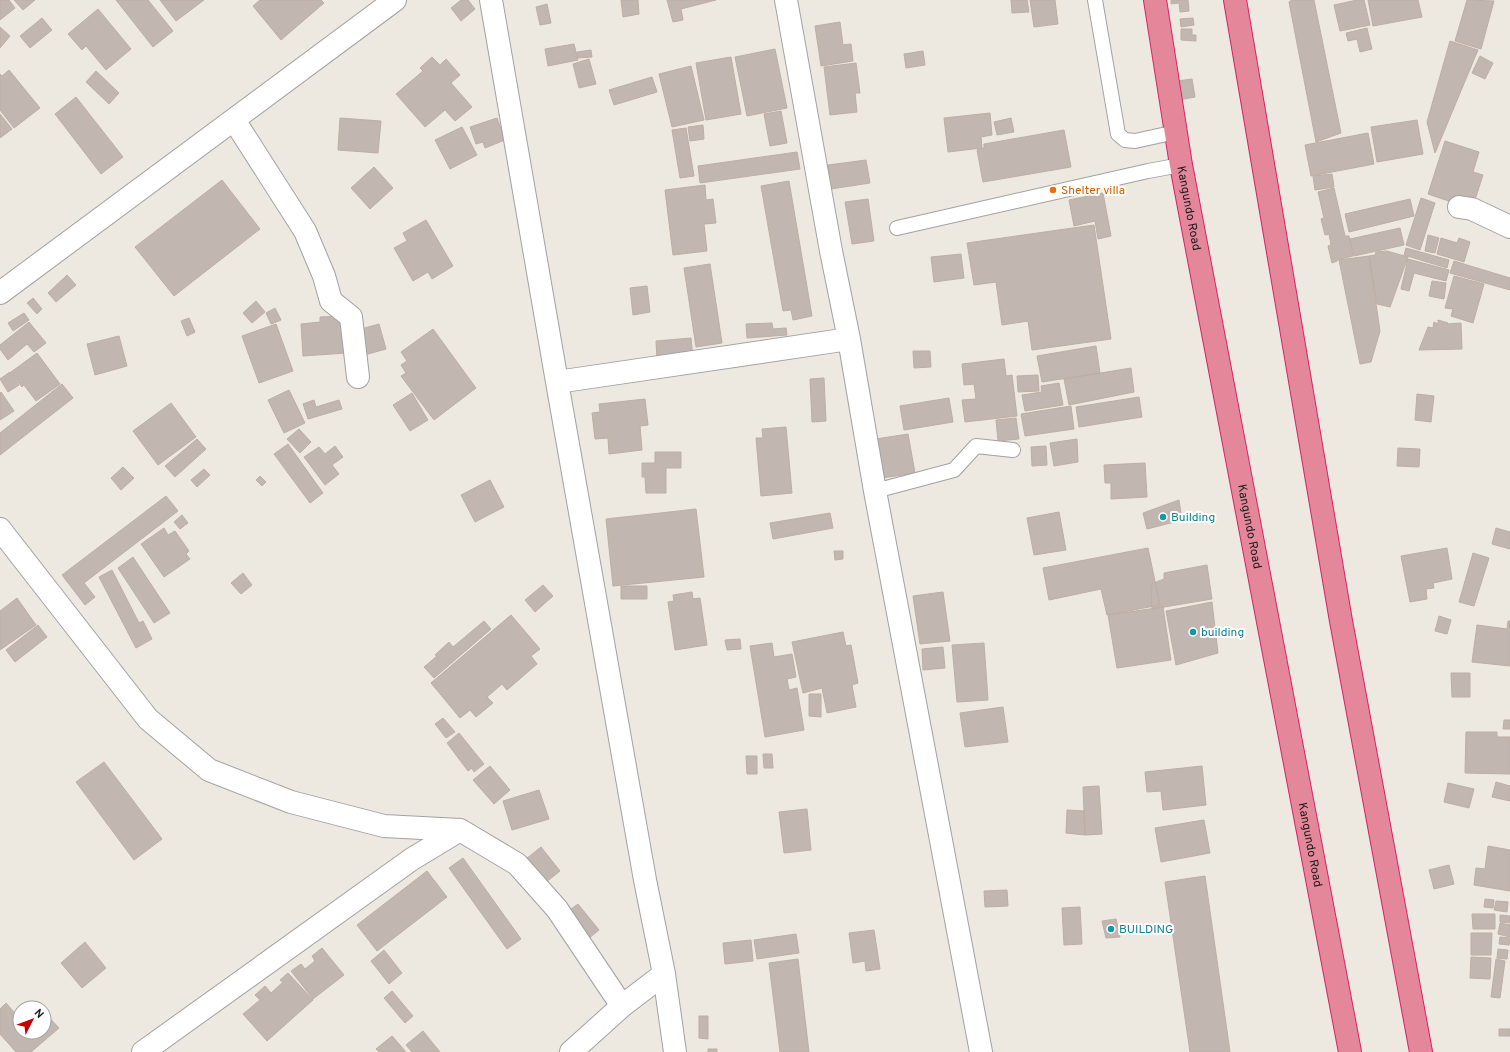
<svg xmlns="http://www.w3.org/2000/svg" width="1510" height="1052" font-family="Overpass,sans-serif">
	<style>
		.building { fill: #c1b7b0; stroke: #beaea3 }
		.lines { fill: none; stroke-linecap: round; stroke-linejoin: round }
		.lane-casing { stroke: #a2a2a2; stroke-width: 16 }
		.street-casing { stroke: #a2a2a2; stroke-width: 24 }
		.highway-casing { stroke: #d52366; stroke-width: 24 }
		.lane { stroke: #fff; stroke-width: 14 }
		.street { stroke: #fff; stroke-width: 22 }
		.highway { stroke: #e5879b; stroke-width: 22 }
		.food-dot { fill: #e8710a; stroke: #fff; stroke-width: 1.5 }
		.culture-dot { fill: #0f9aa8; stroke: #fff; stroke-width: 1.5 }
		.labels { text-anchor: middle; stroke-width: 4; stroke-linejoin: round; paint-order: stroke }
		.food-label { font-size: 12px; fill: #c56008; stroke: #fff; text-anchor: start }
		.street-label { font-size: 12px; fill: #1b1b1b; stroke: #fff }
		.culture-label { font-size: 12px; fill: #0d838f; stroke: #fff; text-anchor: start }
	</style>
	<rect width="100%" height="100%" fill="#ede8e0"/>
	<path class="building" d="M0 0H9L15 8 0 20Z
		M14 0H35L23 10Z
		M116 0H148L173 31 153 47Z
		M160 0H204L176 21Z
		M260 0H321L324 3 281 40 253 6Z
		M461 0H468L475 9 461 21 451 8Z
		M621 0H638L639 14 623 17Z
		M667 0H716L681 9 683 20 673 22Z
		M1011 0H1027L1029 12 1012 13Z
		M1030 0H1055L1058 24 1034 27Z
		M1171 0H1188L1189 11 1180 12 1179 3 1171 4Z
		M1292 0H1314L1341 133 1316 142 1289 2Z
		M1357 0H1364L1370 25 1340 31 1334 5Z
		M1368 0H1418L1422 17 1373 26Z
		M1467 0 1494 1 1481 49 1455 41Z
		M547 4 551 23 540 25 536 7Z
		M98 9 131 49 106 70 86 46 82 50 68 34Z
		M42 18 52 30 30 48 20 36Z
		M1193 18 1194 25 1181 27 1180 19Z
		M840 22 843 45 851 44 853 61 821 66 815 26Z
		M0 27 10 36 0 48Z
		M1367 28 1372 49 1360 52 1357 39 1348 41 1346 33Z
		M1181 29H1192V35H1196V41L1181 40Z
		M1450 41 1478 50 1435 153 1427 122Z
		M574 44 578 60 548 66 545 49Z
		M775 49 787 108 747 116 735 57Z
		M591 50 592 57 577 58V52Z
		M923 51 925 65 906 68 904 54Z
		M1480 56 1493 63 1485 79 1472 73Z
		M432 57 440 65 446 59 460 75 451 83 472 107 455 121 445 110 425 127 396 94 423 71 420 68Z
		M731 57 741 114 706 120 696 63Z
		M589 59 596 84 579 88 573 64Z
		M856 63 860 93H855L857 112 830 115 824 67Z
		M691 66 704 120 672 127 659 74Z
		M9 70 40 108 14 128 0 110V74L2 76Z
		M96 71 119 93 109 104 86 82Z
		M652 77 657 92 614 105 609 90Z
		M1192 79 1195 97 1179 100 1177 81Z
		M76 97 123 157 101 174 55 114Z
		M781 111 787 143 770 146 764 114Z
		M990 113 992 135 981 137 982 148 948 152 944 118Z
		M0 114 12 129 0 138Z
		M340 118 381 121 378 153 338 150Z
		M497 118 505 140 485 148 483 142 476 144 470 127Z
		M1011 118 1014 132 997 135 994 122Z
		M1417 120 1423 154 1377 162 1371 127Z
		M703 125 704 139 690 141 688 127Z
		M462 127 477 155 450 169 435 140Z
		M686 128 694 176 680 178 672 130Z
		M1064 130 1071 167 983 182 977 150 984 148V144Z
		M1368 133 1374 164 1311 176 1305 145Z
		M1445 141 1479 152 1473 172 1483 175 1472 209 1428 194Z
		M797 152 800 169 700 183 698 166Z
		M866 160 870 183 831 189 828 165Z
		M374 167 393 188 370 209 351 188Z
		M1332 174 1334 187 1315 190 1313 176Z
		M222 180 260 229 174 296 135 247Z
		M789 181 812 316 793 320 791 310 783 311 761 186Z
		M705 185 706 200 713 199 716 223 704 224 707 251 673 255 665 190Z
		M1334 188 1345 236H1349L1353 256 1337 260V261L1332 263 1328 246 1331 245 1329 234 1325 235 1321 219 1324 218 1318 192Z
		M1103 193 1111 236 1098 239 1095 221 1074 226 1069 200Z
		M1421 198 1435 203 1420 250 1406 245Z
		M868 199 874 241 852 244 845 202Z
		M1410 199 1414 216 1349 232 1345 214Z
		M426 220 453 266 432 279 428 272 413 281 394 248 407 241 403 233Z
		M1094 225 1111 339 1032 350 1028 321 1002 325 996 282 974 285 967 243Z
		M1400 228 1404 245 1354 256 1350 239Z
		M1428 235 1439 238 1435 253 1425 251Z
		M1441 238 1457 243 1459 238 1470 242 1464 262 1437 254Z
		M1406 248 1449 260 1447 268 1404 255Z
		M1387 251 1408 257 1390 307 1377 304 1369 256 1375 255 1376 252Z
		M961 254 964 278 934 282 931 257Z
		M1369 256 1380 331 1371 362 1360 364 1339 260Z
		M1408 259 1449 270 1446 281 1414 273 1409 291 1401 289Z
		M1454 261 1510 278V290L1450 273Z
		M710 264 722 343 696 347 684 268Z
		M67 275 76 285 56 302 48 293Z
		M1454 276 1484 284 1473 323 1451 316 1453 309 1445 308Z
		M1432 281 1446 283 1444 299 1429 296Z
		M647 286 650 312 633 315 630 288Z
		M33 298 42 309 37 314 27 303Z
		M256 301 265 312 252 323 243 313Z
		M275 308 281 320 271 324 266 313Z
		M24 313 29 320 13 331 8 323Z
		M343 316 346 353 303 356 301 324 320 322V317Z
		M189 318 195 332 187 336 181 321Z
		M1438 320 1448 323 1447 324 1461 323 1462 349 1419 350 1428 327 1433 328 1434 322 1438 324Z
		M29 322 46 343 34 352 27 344 8 360 0 349V345Z
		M772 323 773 329 786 328 787 335 747 338 746 324Z
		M276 324 293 371 259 383 242 336Z
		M379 324 386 349 361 356 354 331Z
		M433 329 476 388 434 420 401 376 406 373 401 365 407 361 401 352Z
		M119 336 127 366 95 375 87 344Z
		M691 338 693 357 657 360 656 341Z
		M1096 346 1100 373 1042 382 1037 356Z
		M913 351H930L931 367 914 368Z
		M37 353 60 384 36 401 24 385 22 387 11 372Z
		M1004 359 1006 376 1012 375 1017 416 965 422 962 400 976 399 974 384 964 385 962 364Z
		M1131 368 1134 392 1069 405 1064 379Z
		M10 372 19 385 8 392 0 379Z
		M1038 375 1039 391 1018 392 1017 376Z
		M824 378 826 421 812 422 810 379Z
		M1059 383 1063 405 1025 411 1022 395 1042 392 1041 386Z
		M62 384 73 398 0 455V433Z
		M289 390 305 423 284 433 268 400Z
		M1 392 14 411 0 420V393Z
		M412 393 428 420 410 431 393 405Z
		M1417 394 1434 396 1431 422 1415 420Z
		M1139 397 1142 417 1079 427 1076 407Z
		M949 398 953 422 904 430 900 406Z
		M645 399 648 425 640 426 642 450 609 454 608 438 595 439 592 413 600 412 599 404Z
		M314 400 316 407 339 400 342 409 308 419 303 404Z
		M171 403 196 437 158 465 133 431Z
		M1071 406 1074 429 1025 436 1021 414Z
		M1016 418 1019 439 998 441 996 420Z
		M786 427 792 493 761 496 756 438H763L762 429Z
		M299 429 311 442 300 453 287 439Z
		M908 434 915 473 882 478 876 439Z
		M197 439 206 449 175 477 165 466Z
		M1077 439 1078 462 1054 466 1050 443Z
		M288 444 323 493 310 503 274 454Z
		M335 446 343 457 332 465 339 474 325 485 304 457 319 447 325 454Z
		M1046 446 1047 465 1032 466 1031 447Z
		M1398 448 1420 449 1419 467 1397 466Z
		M655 452H681V468H666V493H646L645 477H642V463H655Z
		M1145 463 1147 497 1111 499V483H1105L1104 465Z
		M123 467 134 478 121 490 111 478Z
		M204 469 210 475 197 487 191 480Z
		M260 476 266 482 262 486 256 480Z
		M490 480 504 507 475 522 461 495Z
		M166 496 178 511 84 583 95 597 85 605 62 575Z
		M1179 500 1182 520 1147 529 1143 513Z
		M696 509 704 577 613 586 606 519Z
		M1059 512 1066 550 1034 555 1027 518Z
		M830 513 833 528 773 539 770 523Z
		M182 515 188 523 180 529 174 522Z
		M164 528 168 535 175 531 189 551 186 554 190 559 164 577 141 544Z
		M1496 528 1510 532V549L1492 544Z
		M1148 548 1160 605 1107 615 1101 589 1049 600 1043 568Z
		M1447 548 1452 579 1433 583 1434 588 1426 589 1427 599 1410 602 1401 556Z
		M834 551H843V559L835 560Z
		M1473 553 1489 558 1474 606 1459 602Z
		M133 557 170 613 154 623 118 568Z
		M1207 565 1212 599 1152 609 1151 584 1164 579V573Z
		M112 570 139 623 143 621 152 639 136 648 99 577Z
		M243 573 252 585 241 594 231 583Z
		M543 585 553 596 535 612 525 600Z
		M621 586H647V599H621Z
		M692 592 693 599 700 598 707 645 675 650 668 602 674 601 673 595Z
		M943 592 950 641 920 644 913 596Z
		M17 598 36 625 0 650V611Z
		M1212 602 1218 653 1176 665 1166 611Z
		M1163 607 1171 660 1117 668 1108 615Z
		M511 615 540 649 531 656 537 664 507 690 502 684 487 697 493 703 476 717 470 710 460 718 431 683Z
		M1439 616 1451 620 1447 634 1435 631Z
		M484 621 491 629 434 678 424 667 437 656 435 655 449 642 453 647Z
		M1508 621H1510V666L1472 662 1477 625 1507 629Z
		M38 625 47 637 15 662 6 650Z
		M843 632 846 646 851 645 858 683 852 685 856 707 827 713 822 688 803 693 792 642Z
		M740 639 741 649 727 650 725 640Z
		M772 643 774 657 792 654 796 677 787 679 789 690 797 688 804 730 765 737 750 646Z
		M984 643 988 700 957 702 952 645Z
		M943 647 945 668 923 670 922 649Z
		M1451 673H1470V697H1452Z
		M809 694H821V717L809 716Z
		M1003 707 1008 742 965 747 960 713Z
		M443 718 455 732 446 738 435 724Z
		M1504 720H1510V729H1503Z
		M1466 732H1497V737H1510V774L1465 773Z
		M459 733 484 764 474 772 472 768 468 771 447 743Z
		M763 754H772L773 768H764Z
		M746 756H757V774H747Z
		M104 762 162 839 134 860 76 782Z
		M490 766 510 790 494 804 473 780Z
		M1202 766 1206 805 1163 810 1161 791 1147 792 1145 772Z
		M1496 782 1510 786V801L1492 797Z
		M1448 783 1474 789 1469 808 1444 802Z
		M1099 786 1102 834 1085 835 1083 787Z
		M539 790 549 819 512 830 503 801Z
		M807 809 811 850 784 853 779 812Z
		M1067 810 1084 811 1085 835 1066 833Z
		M1204 820 1210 853 1161 862 1155 828Z
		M1488 846 1510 850V891L1474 885 1476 868 1485 869Z
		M541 847 560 871 545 883 526 859Z
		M463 858 521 939 507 949 449 868Z
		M1449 865 1454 884 1434 889 1429 870Z
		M427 871 447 897 377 951 357 925Z
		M1205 876 1230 1052H1190L1165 882Z
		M1007 890 1008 906 985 907 984 891Z
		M1485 899 1494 900 1493 908 1484 907Z
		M1496 901 1508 902 1507 912 1494 910Z
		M578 904 599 930 588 939 567 912Z
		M1080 907 1082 944 1064 945 1062 908Z
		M1472 914H1495V929H1473Z
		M1500 915 1510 916V923L1500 922Z
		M1116 919 1120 937 1106 938 1102 921Z
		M1500 923 1510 925V937L1498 934Z
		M874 930 880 969 866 971 865 961 853 963 849 933Z
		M1471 933H1492L1491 955H1471Z
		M796 934 799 953 757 959 754 940Z
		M1500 937 1510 938 1509 945 1499 944Z
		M751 940 753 961 725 964 723 943Z
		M85 942 106 968 82 988 61 963Z
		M322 948 344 975 313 999 291 971 301 964 305 969 315 961 312 956Z
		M1498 949 1508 950 1507 959 1497 958Z
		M384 950 402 973 389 984 371 961Z
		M1471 957 1491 958 1490 979 1470 978Z
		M798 959 809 1052H780L769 963Z
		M1496 959 1505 961 1500 998 1491 997Z
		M288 973 313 1000 267 1041 243 1014 260 1000 255 995 265 986 271 993 283 982 280 980Z
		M392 991 413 1016 405 1023 384 998Z
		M6 1003 20 1019V1032H44V1012L59 1028 31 1052H16L0 1034V1009Z
		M699 1016H708V1039L699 1038Z
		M1499 1029H1510V1036H1499Z
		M423 1031 440 1052H412L406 1045Z
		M392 1036 406 1052H379L376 1049Z
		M708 1049H717V1052H708Z"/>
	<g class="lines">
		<defs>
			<path id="lane" d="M1095 0 1118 134 1125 140 1135 141 1176 132
				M897 228 1148 171 1181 165
				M875 491 954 470 976 446 1013 450"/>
			<path id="street" d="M491 0 557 382 645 880 664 974 622 1006 571 1052
				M786 0 831 251 849 339 875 491 981 1052
				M234 120 305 231 324 276 331 301 351 317 358 377
				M1459 207 1472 209 1510 227
				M0 293 395 0
				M557 382 849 339
				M0 529 148 719 209 770 291 802 384 826 460 830
				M664 974 675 1052
				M143 1052 412 859 460 830 517 864 557 909 622 1006"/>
			<g id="highway">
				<path id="s1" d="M1155 0 1181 165 1350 1052"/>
				<path d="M1235 0 1341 621 1421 1052"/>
			</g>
		</defs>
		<use href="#lane" class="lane-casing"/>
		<use href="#street" class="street-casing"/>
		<use href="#highway" class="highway-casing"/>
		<use href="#lane" class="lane"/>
		<use href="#street" class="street"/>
		<use href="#highway" class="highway"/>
	</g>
	<circle class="food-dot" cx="1053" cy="190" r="4"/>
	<g class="culture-dot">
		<circle cx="1163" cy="517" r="4"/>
		<circle cx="1193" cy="632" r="4"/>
		<circle cx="1111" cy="929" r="4"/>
	</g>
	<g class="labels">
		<g class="food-label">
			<text x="1061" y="194">Shelter villa</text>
		</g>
		<g class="street-label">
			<text dy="4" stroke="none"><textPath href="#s1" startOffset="211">Kangundo Road</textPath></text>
			<text dy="4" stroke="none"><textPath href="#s1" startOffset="535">Kangundo Road</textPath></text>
			<text dy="4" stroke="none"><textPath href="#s1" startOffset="859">Kangundo Road</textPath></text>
		</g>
		<g class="culture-label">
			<text x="1171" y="521">Building</text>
			<text x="1201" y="636">building</text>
			<text x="1119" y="933">BUILDING</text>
		</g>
	</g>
	<g transform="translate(32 1020) rotate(48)"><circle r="19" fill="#ffffff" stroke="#a4a4a4"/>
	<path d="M0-3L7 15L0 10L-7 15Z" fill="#c60007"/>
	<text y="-6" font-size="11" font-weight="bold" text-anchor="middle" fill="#1b1b1b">N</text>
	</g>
</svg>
